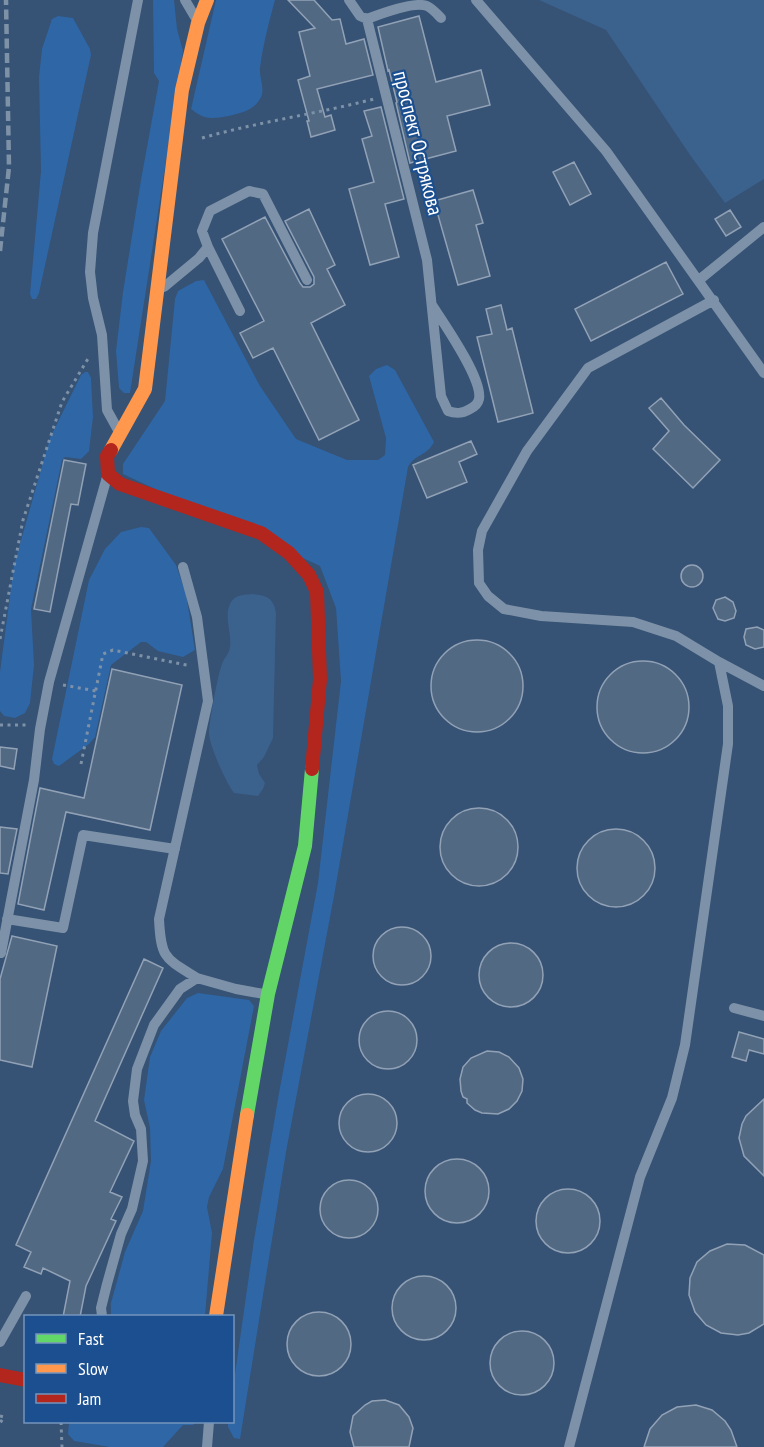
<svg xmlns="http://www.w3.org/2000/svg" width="764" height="1447" font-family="'PT Sans Narrow',sans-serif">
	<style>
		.green { fill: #2f66a5 }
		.water { fill: #3b618d }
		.building { fill: #526984; stroke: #92a2b6; stroke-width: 1.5 }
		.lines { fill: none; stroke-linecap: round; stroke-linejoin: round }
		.path { stroke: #7d92a8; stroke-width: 3; stroke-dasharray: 3 4.5; stroke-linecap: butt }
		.lane { stroke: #7d92a8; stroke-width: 10 }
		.fast { stroke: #63d668; stroke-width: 14 }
		.slow { stroke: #ff974d; stroke-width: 14 }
		.jam { stroke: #b3261e; stroke-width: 14 }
		.rail { stroke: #7e92a7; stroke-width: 4.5; stroke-dasharray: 10 4.5; stroke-linecap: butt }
		.labels { text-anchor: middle; stroke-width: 4.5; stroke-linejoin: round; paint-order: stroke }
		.street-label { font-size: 21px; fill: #fff; stroke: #1b4f8f }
	</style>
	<rect width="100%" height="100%" fill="#365274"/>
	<path class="green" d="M153 0H174L177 29 183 51 130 393H124L119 388 116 351 123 292 141 180 159 81 154 73Z
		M216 0H275C269 22 263 45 260 68 259 78 266 90 260 99 253 111 241 113 229 116 212 119 204 120 191 109Z
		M58 16 73 18 90 49 91 55 39 293 36 299H32L30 294 41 171 39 77 42 49 52 19Z
		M204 280 260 386 296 439 347 460H378L385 455 386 438 369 376 376 369 387 365 395 370 434 442C427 456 415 454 408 467L334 896 286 1152 240 1439 234 1438 228 1427V1422H232L233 1388 254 1240 279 1093 318 883 341 681 336 608 320 566 123 474V464L165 401 175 299 178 291 196 281Z
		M85 372H88L91 378 93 417 89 451 81 459 65 457 62 460 31 609 34 665 30 703 25 713 15 718 4 716 0 711V672L14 565 50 438 81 375Z
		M141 527 149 528 176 565 186 594 195 650 183 657 158 651 146 642H141L111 665 95 737 89 744 59 766 54 764 52 759 89 580 105 549 121 532Z
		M198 993 249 1000 254 1006 223 1169 209 1197 207 1207 212 1233 205 1316H111V1303L125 1252 143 1211 151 1161 150 1128 144 1100 150 1057 161 1031 187 998Z
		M69 1422H196L193 1425H183L163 1447H110L74 1441 68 1434Z"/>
	<path class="water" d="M539 0H764V179L725 203 690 155 606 30Z
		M252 594C265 595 274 597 276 613L273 738 264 757 257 765 259 774 265 783 263 789 258 796 234 793C226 783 209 745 209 733 209 723 218 673 222 664 224 658 229 654 230 647 232 632 223 616 231 602 236 594 244 595 252 594Z"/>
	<path class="building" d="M288 0H314L332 20 340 19 346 44 364 39 373 75 317 89 325 117 331 115 335 130 311 137 307 121H309L298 80 310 76 299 32 315 28Z
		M419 16 436 82 481 70 490 105 447 116 456 151 410 163 396 103 397 102 389 70 388 71 378 27Z
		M381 107 404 199 385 204 399 257 370 265 349 189 374 182 362 139 372 136 364 111Z
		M574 162 591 194 570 205 553 172Z
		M473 190 483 223 476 225 490 276 458 285 434 201Z
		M309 209 335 265 327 269 345 305 311 323 359 420 319 440 273 348 253 358 240 333 264 321 222 239 265 217 300 283 303 287H310L314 284V277L285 221Z
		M730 210 741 227 726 236 715 219Z
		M666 262 683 294 591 341 575 309Z
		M501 305 507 330 512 328 533 413 498 422 477 337 492 334 486 309Z
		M661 398 684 425 720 460 693 488 653 449 669 431 649 408Z
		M471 441 477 454 459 462 467 482 427 498 413 465Z
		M64 460 86 464 78 505 71 504 50 612 34 609Z
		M681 576a11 11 0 1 1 22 0a11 11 0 1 1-22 0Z
		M725 597 733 602 736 611 734 618 725 621 718 619 713 608 716 600Z
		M757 627 764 630V647L755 649 746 645 744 637 746 629Z
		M431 686a46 46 0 1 1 92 0a46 46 0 1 1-92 0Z
		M597 707a46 46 0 1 1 92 0a46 46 0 1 1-92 0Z
		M112 669 182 685 150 830 66 812 44 910 18 904 40 788 84 798Z
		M0 747 17 749 14 769 0 766Z
		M440 847a39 39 0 1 1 78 0a39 39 0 1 1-78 0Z
		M0 827 17 829 8 874 0 873Z
		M577 868a39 39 0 1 1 78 0a39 39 0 1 1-78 0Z
		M373 956a29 29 0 1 1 58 0a29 29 0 1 1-58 0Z
		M12 936 57 946 32 1067 0 1060V979Z
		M479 975a32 32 0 1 1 64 0a32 32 0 1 1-64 0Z
		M144 959 163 968 95 1121 134 1141 110 1192 122 1197 111 1219 116 1221 86 1286 80 1317H63L70 1281 43 1268 41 1274 24 1267 31 1252 16 1245Z
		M359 1040a29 29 0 1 1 58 0a29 29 0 1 1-58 0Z
		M739 1032 764 1039V1054L749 1050 746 1061 732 1057Z
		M487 1051 499 1052 509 1057 519 1068 523 1079 522 1091 517 1101 509 1109 498 1114 482 1113 475 1110 467 1103V1099L463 1097 461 1091 460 1079 463 1067 471 1058Z
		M339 1123a29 29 0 1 1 58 0a29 29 0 1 1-58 0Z
		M764 1099V1176L744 1156 739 1138 742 1124 746 1116Z
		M425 1191a32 32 0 1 1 64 0a32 32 0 1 1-64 0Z
		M320 1209a29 29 0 1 1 58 0a29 29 0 1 1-58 0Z
		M536 1221a32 32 0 1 1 64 0a32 32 0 1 1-64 0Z
		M727 1244 745 1245 764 1255V1324L749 1333 738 1335 721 1333 706 1325 695 1312 689 1295 690 1278 697 1262 710 1251Z
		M392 1308a32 32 0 1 1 64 0a32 32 0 1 1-64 0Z
		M287 1344a32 32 0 1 1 64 0a32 32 0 1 1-64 0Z
		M490 1363a32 32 0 1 1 64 0a32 32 0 1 1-64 0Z
		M385 1400 399 1405 409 1417 413 1428 409 1447H354L350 1432 353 1416 365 1405 372 1401Z
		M696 1405 712 1410 725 1421 731 1430 737 1447H644L650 1429 662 1415 677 1407Z"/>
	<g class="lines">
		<path class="path" d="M202 138C258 122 316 114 374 99
			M0 639 23 520 62 402 89 357
			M63 685 96 691
			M0 725H27
			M81 764 103 654 113 650 191 666
			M0 1416 4 1417 0 1423
			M61 1422 62 1447"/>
		<path class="lane" d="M185 0 195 17
			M349 0 360 16 367 19 427 260 441 396 448 411C456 414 462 414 470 409 474 407 478 404 479 399 483 379 443 322 432 305
			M476 0 606 151 764 373
			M367 19C380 14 415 1 427 6 432 8 437 14 441 18
			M208 247 202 231 210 211 249 191 263 194 307 280
			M699 280 764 227
			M164 287 199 258 208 247 240 311
			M118 430 107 410 102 335 93 298 90 272 93 233 138 0
			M183 567 197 617 208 701 159 919C161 959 165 958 197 978
			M719 662 764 686
			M7 919 63 928 83 835 175 849
			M1 953 34 780 40 729 49 682 107 477
			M734 1008 764 1016
			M102 1316 101 1308 107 1284 121 1234 132 1209 143 1161 141 1129 135 1115 133 1101 137 1069 154 1025 180 989 197 978 236 989 264 994
			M0 1342 26 1296
			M207 1447 209 1422
			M569 1447 640 1177 672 1098 685 1045 728 744V706L719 662 676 636 633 622 541 616 504 609 488 596 479 583 478 550 482 531 527 451 588 368 714 300"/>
		<path class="fast" d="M247 1115 268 994 305 846 312 769"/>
		<path class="slow" d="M111 450 145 389 182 90 198 23 207 0
			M216 1316 247 1115"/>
		<path class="jam" d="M111 450 107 456 108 474 120 484 261 533 289 553 309 575 317 592 320 679 312 769
			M0 1375 26 1380"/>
		<path class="rail" d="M0 251 9 167 6 0"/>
	</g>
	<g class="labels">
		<g class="street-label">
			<text transform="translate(418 143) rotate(76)" y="7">проспект Острякова</text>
		</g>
	</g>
	<rect x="24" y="1315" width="210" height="108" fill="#1b4f8f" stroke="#7695bc" stroke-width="1.5"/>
	<rect x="36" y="1334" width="30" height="9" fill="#63d668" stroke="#7695bc" stroke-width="1.5"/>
	<text x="78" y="1345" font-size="18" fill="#ffffff">Fast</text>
	<rect x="36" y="1364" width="30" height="9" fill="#ff974d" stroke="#7695bc" stroke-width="1.5"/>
	<text x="78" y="1375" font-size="18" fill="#ffffff">Slow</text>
	<rect x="36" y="1394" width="30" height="9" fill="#b3261e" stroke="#7695bc" stroke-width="1.5"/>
	<text x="78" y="1405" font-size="18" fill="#ffffff">Jam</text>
</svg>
